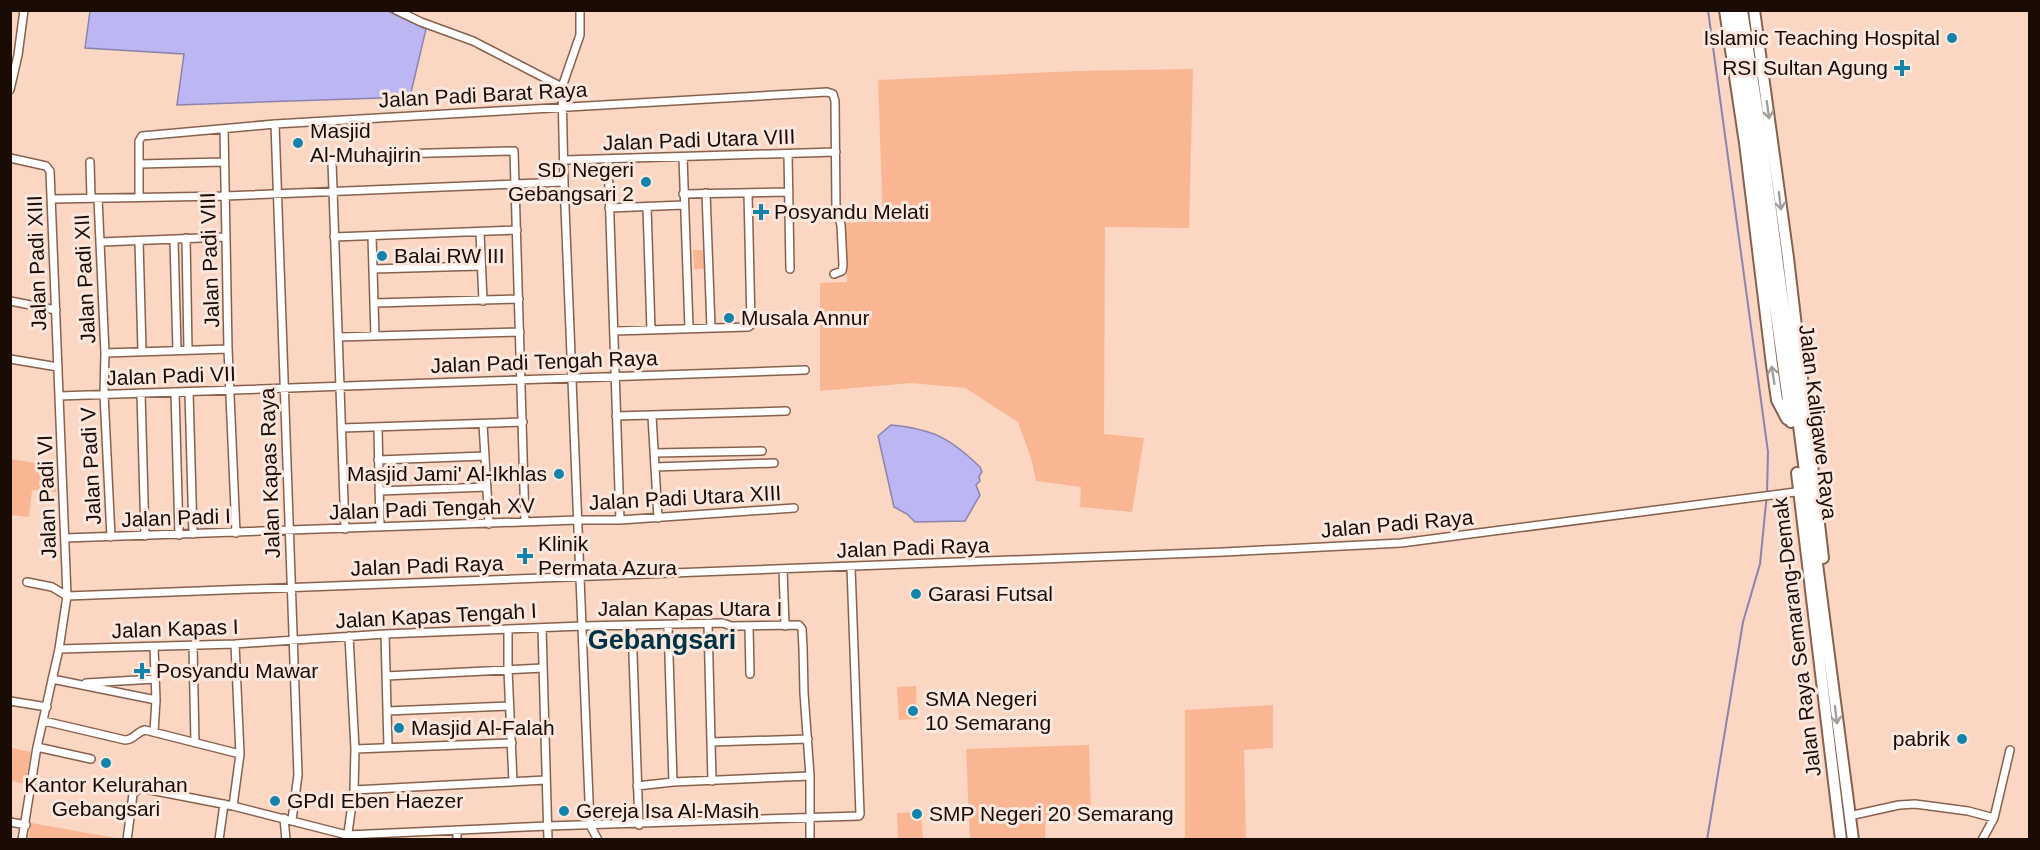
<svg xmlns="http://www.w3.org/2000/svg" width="2040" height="850" font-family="Helvetica,sans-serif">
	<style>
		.green { fill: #fab692 }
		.water { fill: #bcb6f2; stroke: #8b83ab; stroke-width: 1.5 }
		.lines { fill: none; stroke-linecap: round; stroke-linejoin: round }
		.stream { stroke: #8b83ab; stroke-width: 2 }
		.minor-casing { stroke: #88614c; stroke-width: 10 }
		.trunk-casing { stroke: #88614c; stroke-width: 14 }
		.minor { stroke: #fff; stroke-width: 7 }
		.trunk { stroke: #fff; stroke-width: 10 }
		.oneway { stroke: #a39d9b }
		.poi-dot { fill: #1383aa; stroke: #fae7de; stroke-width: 2 }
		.labels { text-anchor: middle; stroke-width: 6; stroke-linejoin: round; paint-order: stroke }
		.poi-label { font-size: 21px; fill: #1a0b05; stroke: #fae7de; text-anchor: start }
		.street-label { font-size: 21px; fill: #1a0b05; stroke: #fae7de }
		.district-label { font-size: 27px; font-weight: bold; fill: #003245; stroke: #fae7de }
	</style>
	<rect width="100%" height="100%" fill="#fad6c3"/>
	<path class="green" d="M1193 69 1189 228 1105 227 1104 434 1144 438 1132 512 1080 507 1081 487 1036 481 1032 461 1018 422 965 388 911 383 820 391V283L847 282 845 223 883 221 878 80 1078 71Z
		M693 250H703L704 269H694Z
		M11 459 35 463 56 462V492L32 490 29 517 11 515Z
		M916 686 917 719 899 720 897 687Z
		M1273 705V748L1244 750 1246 839H1185V710Z
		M11 743 12 748 31 752 25 784 11 781Z
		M1089 745 1091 816 1046 815 1045 839H970L966 749Z
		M921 812 923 839H898L897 813Z
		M31 823 122 839H28Z"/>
	<path class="water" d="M90 11H388L426 29 410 97 177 105 184 54 85 48Z
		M891 425C933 429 950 438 980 467L982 472 979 476 980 481 976 485 980 495 965 521 915 522 907 514 894 507 878 436Z"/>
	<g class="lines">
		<path class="stream" d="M1707 840 1743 622 1760 564 1767 493 1768 452 1708 10"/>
		<defs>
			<path id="minor" d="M396 10 421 22 473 41 562 87
				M580 10V35L562 87 564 182 590 825 598 840
				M10 90 18 55 24 10
				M275 124 298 775 292 820
				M224 129 228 349 236 533
				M788 154 790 269
				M683 157 689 328
				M10 158 46 166 50 171 67 596 59 649 37 747 22 840
				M608 159 620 520
				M564 160 836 152
				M90 162 91 198
				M139 164 223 162
				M706 193 711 327
				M683 194 789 192
				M139 197V141L142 136 275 124 827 92 833 94 835 101 836 209 841 225 843 265 842 271 834 274
				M98 198 105 353 104 394 111 537
				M52 199 225 196 564 182
				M647 207 651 330
				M609 208 684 205
				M480 232 483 301
				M372 236 375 336
				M334 237 517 230
				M186 238 188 350
				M174 240 177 350
				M139 241 142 351
				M101 242 226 237
				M373 269 480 266
				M10 301 56 310
				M374 303 519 299
				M614 331 748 327 751 325 748 193
				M338 337 520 332
				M105 353 228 349
				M10 359 58 367
				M175 392 179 535
				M189 392 193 534
				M141 393 145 536
				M59 396 805 370
				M616 416 786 411
				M652 416 658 518
				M483 424 489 524
				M342 428 523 422
				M378 428 380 527
				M654 453 762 451
				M378 460 485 456
				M655 467 774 463
				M379 491 487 487
				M345 529 332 162 342 157 355 155 514 151 525 522
				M65 538 577 520H620L794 508
				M783 569 785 626
				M27 582 52 587 67 596
				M67 596 1224 552 1401 543 1803 491
				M708 624 712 781
				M668 625 673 782
				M632 626 639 825
				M749 626 750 674
				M542 628 548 840
				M508 629V670L513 782
				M385 634 388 747
				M193 646 195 743
				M59 649 235 644 385 634 582 626 723 623 731 626 799 625 802 629 803 648 804 693 810 776V840
				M386 676 543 668
				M52 679 156 700
				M86 683 155 679
				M10 701 47 707
				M387 711 509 706
				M44 721 125 740C134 740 136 732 145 730L240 754
				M154 732 156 700 154 647
				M711 742 808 739
				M37 747 91 759
				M355 749 512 743
				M637 786 673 782 810 776
				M354 790 546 780
				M233 806 240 754 235 644
				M1849 816 1899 805 1915 804 1968 811 1994 818
				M284 818 286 840
				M10 822 26 825
				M127 840 133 794 140 788 233 806 347 835 548 826 859 816 860 814 851 567
				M219 840 224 804
				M347 840 354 790 355 749 349 636
				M457 840V830
				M1982 840 1994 818 2010 750"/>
			<path id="trunk" d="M1725 10 1745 143 1772 365 1777 400 1787 419
				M1734 10 1791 422
				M1742 10 1761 134 1853 840
				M1754 10 1788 258 1823 558
				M1797 473 1841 840"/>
		</defs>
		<use href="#minor" class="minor-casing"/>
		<use href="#trunk" class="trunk-casing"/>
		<use href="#minor" class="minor"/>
		<use href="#trunk" class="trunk"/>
	</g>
	<defs><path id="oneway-shaft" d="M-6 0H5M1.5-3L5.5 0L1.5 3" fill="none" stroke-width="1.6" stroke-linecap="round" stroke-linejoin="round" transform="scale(1.5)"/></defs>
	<g class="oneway">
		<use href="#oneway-shaft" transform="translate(1768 110) rotate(82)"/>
		<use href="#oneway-shaft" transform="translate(1780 201) rotate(83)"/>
		<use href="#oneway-shaft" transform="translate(1773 375) rotate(-99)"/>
		<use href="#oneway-shaft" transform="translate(1836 715) rotate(83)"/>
	</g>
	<g class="poi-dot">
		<circle cx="1952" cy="38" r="6"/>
		<path d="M1899 59h6v6h6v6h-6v6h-6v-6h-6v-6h6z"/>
		<circle cx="298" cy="143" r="6"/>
		<circle cx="646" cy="182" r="6"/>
		<path d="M758 203h6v6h6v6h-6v6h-6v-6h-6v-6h6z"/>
		<circle cx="382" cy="256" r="6"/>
		<circle cx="729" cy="318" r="6"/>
		<circle cx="559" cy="474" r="6"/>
		<path d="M522 547h6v6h6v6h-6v6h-6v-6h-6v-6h6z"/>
		<circle cx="916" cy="594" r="6"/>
		<path d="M139 662h6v6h6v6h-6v6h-6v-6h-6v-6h6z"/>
		<circle cx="913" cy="711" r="6"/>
		<circle cx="399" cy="728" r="6"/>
		<circle cx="1962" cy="739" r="6"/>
		<circle cx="106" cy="763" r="6"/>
		<circle cx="275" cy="801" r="6"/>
		<circle cx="564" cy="811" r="6"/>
		<circle cx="917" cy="814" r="6"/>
	</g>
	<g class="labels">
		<g class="poi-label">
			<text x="1940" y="45" text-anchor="end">Islamic Teaching Hospital</text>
			<text x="1888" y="75" text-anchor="end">RSI Sultan Agung</text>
			<text x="310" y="138">Masjid<tspan x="310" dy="24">Al-Muhajirin</tspan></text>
			<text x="634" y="177" text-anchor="end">SD Negeri<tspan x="634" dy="24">Gebangsari 2</tspan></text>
			<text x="774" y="219">Posyandu Melati</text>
			<text x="394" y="263">Balai RW III</text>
			<text x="741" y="325">Musala Annur</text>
			<text x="547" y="481" text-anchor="end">Masjid Jami' Al-Ikhlas</text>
			<text x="538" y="551">Klinik<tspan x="538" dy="24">Permata Azura</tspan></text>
			<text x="928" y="601">Garasi Futsal</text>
			<text x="156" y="678">Posyandu Mawar</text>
			<text x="925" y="706">SMA Negeri<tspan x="925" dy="24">10 Semarang</tspan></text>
			<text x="411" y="735">Masjid Al-Falah</text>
			<text x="1950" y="746" text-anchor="end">pabrik</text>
			<text x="106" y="792" text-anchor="middle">Kantor Kelurahan<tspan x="106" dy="24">Gebangsari</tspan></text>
			<text x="287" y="808">GPdI Eben Haezer</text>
			<text x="576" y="818">Gereja Isa Al-Masih</text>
			<text x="929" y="821">SMP Negeri 20 Semarang</text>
		</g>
		<g class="street-label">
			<text transform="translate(483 95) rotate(-3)" y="7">Jalan Padi Barat Raya</text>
			<text transform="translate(699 140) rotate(-2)" y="7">Jalan Padi Utara VIII</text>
			<text transform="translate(210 260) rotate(-92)" y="7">Jalan Padi VIII</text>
			<text transform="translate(37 263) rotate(-92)" y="7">Jalan Padi XIII</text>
			<text transform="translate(85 279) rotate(-93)" y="7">Jalan Padi XII</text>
			<text transform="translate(544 362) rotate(-2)" y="7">Jalan Padi Tengah Raya</text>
			<text transform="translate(171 376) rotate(-2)" y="7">Jalan Padi VII</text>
			<text transform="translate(1818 422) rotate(83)" y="7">Jalan Kaligawe Raya</text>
			<text transform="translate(91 466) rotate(-93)" y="7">Jalan Padi V</text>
			<text transform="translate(270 473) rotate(-92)" y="7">Jalan Kapas Raya</text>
			<text transform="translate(47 497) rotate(-92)" y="7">Jalan Padi VI</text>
			<text transform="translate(685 498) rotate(-3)" y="7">Jalan Padi Utara XIII</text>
			<text transform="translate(432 509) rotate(-2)" y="7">Jalan Padi Tengah XV</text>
			<text transform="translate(176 518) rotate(-2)" y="7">Jalan Padi I</text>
			<text transform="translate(1397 524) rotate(-5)" y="7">Jalan Padi Raya</text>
			<text transform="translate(913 548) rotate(-2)" y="7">Jalan Padi Raya</text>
			<text transform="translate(427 566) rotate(-2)" y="7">Jalan Padi Raya</text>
			<text x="690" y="616">Jalan Kapas Utara I</text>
			<text transform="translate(436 616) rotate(-3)" y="7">Jalan Kapas Tengah I</text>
			<text transform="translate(175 629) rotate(-2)" y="7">Jalan Kapas I</text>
			<text transform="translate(1797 637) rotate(-97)" y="7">Jalan Raya Semarang-Demak</text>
		</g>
		<g class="district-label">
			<text x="662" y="649">Gebangsari</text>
		</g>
	</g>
	<rect width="2040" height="850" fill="none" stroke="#1a0b05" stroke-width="24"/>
</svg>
